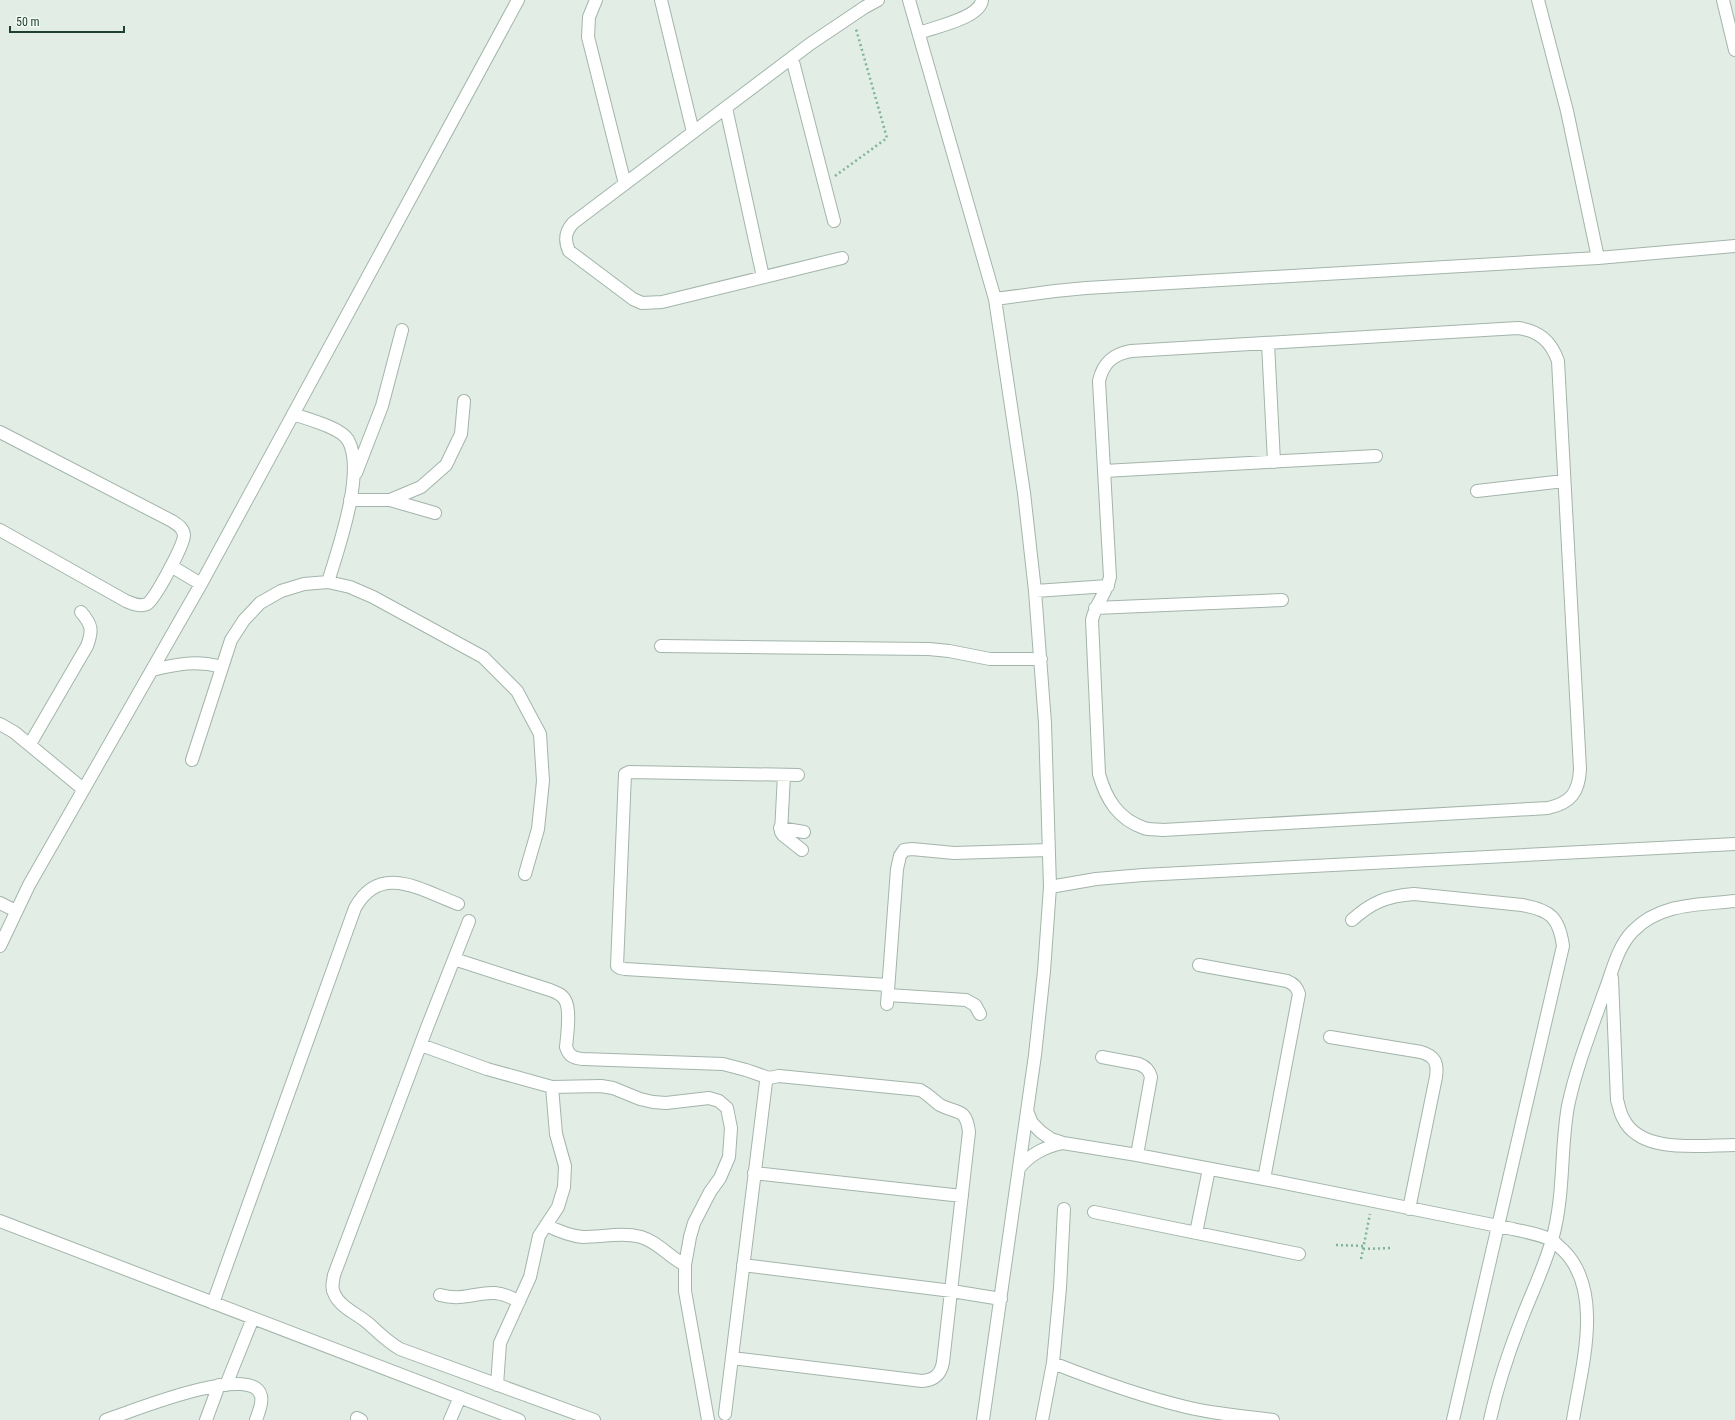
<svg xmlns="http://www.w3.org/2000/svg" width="1735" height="1420" font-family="'Roboto Condensed',sans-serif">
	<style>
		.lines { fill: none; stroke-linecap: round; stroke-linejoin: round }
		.minor-casing { stroke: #a3b5ab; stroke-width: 14 }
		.path { stroke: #7eb497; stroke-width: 2.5; stroke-dasharray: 2 3; stroke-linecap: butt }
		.minor { stroke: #fff; stroke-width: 12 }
	</style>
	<rect width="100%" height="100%" fill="#e1ede5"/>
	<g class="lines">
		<defs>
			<path id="minor" d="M596 0 589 17 588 37 625 184
				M661 0 693 132
				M909 0 995 299 1024 493 1035 591 1045 723 1050 887 1044 971 1035 1055 983 1420
				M1538 0 1567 111 1598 258
				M1723 0 1735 50
				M919 33C935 27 980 18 982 0
				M792 58 834 221
				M726 108 763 277
				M842 258 662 302 642 303 633 299 569 251C564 240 565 232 573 223L810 44 865 7 878 0
				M995 299 1055 291 1086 288 1598 258 1735 246
				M1518 328C1539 331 1551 341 1558 361L1580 769C1579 792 1571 803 1548 808L1163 830C1157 829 1150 830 1144 828 1118 819 1106 799 1099 774L1092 620C1096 602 1106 595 1110 577L1099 381C1103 363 1113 354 1131 351Z
				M1268 343 1274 462
				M293 414C307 419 340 427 348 440 366 471 338 549 328 582
				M0 432 172 521C178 525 183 528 184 535 184 545 155 599 147 604 140 607 133 604 126 601L0 530
				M1104 471 1376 456
				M356 473 382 406 402 330
				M1477 491 1564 481
				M350 500H390L421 487 446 465 461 434 464 401
				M390 500 435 513
				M171 566 201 584
				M1035 591 1108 586
				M1095 608 1282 600
				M661 646 929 649 949 651 990 659H1041
				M152 670C178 664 196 660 222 667
				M0 724 14 732 83 789
				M30 744 87 646C93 630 92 625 81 612
				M192 760 231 640 244 620 260 603 281 591 304 584 328 582 350 587 373 597 483 657 517 691 540 734 543 781 538 829 525 874
				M784 775 781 832 783 835 802 850
				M798 775 629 772 625 774 617 966 620 968 625 969 888 985
				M780 828 804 832
				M1050 887 1096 879 1143 875 1735 844
				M0 903 16 911
				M1352 920C1372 902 1387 896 1414 894L1522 905C1550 910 1559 917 1563 946L1453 1420
				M469 921 426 1030 334 1275C333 1281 331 1288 334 1293 339 1307 358 1314 369 1324 379 1333 388 1342 400 1349L594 1420
				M0 946 29 885 201 584 518 0
				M454 959 550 990C555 992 562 994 565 1000 571 1009 567 1036 566 1047 569 1056 573 1058 583 1059L723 1064 746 1070 769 1078
				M1199 965 1287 981C1294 984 1297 987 1299 994L1264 1179
				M1612 978 1617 1100C1619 1106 1620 1113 1623 1118 1640 1155 1702 1145 1735 1145
				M888 995 966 1000 975 1005 980 1014
				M887 1004 897 869 900 856 904 850 912 849 954 853 1049 850
				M1330 1037 1421 1052C1435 1056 1438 1063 1436 1077L1409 1209
				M421 1045 487 1069 552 1087 601 1086 613 1088 640 1099 653 1102 666 1103 709 1098 719 1101 727 1108 731 1128 729 1157 720 1178 710 1192 694 1223 690 1237 685 1265V1291L708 1420
				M1102 1057 1139 1064C1146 1067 1149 1070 1151 1077L1137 1155
				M1027 1111 1032 1123 1041 1132 1051 1139 1063 1143 1137 1155 1264 1179 1513 1229C1525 1232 1540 1234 1551 1240 1556 1242 1559 1247 1563 1250 1605 1291 1581 1369 1573 1420
				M1019 1168C1031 1154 1044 1147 1063 1143
				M754 1173 962 1196
				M1094 1212 1299 1254
				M0 1221 519 1420
				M546 1225C558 1231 570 1236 583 1237 603 1237 622 1232 641 1237 658 1242 669 1257 685 1265
				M1196 1233 1209 1169
				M743 1265 952 1291 1001 1299
				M440 1295C473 1304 487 1281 519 1302
				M213 1303 355 908C380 862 421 890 458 904
				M1053 1363C1096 1380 1140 1396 1186 1407 1214 1414 1244 1416 1273 1420
				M226 1385 253 1318
				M497 1385 500 1343 530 1277 539 1236 558 1207 564 1187 565 1166 556 1134 552 1087
				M725 1414 766 1082 769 1078 779 1076 920 1090C928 1094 933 1100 940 1105 957 1114 966 1107 969 1132L943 1362C941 1374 935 1380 922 1381L732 1358
				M357 1418 361 1420
				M106 1420C127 1413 253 1361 261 1396 263 1404 258 1413 256 1420
				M206 1420 219 1385
				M450 1420 460 1397
				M1042 1420 1053 1363 1060 1288 1064 1209
				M1490 1420C1498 1383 1510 1348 1524 1313 1534 1288 1545 1265 1552 1240 1565 1194 1560 1151 1568 1106 1576 1068 1591 1030 1604 993 1612 973 1617 947 1633 931 1660 903 1698 905 1735 901"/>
		</defs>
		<use href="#minor" class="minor-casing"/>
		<path class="path" d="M835 176 887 138 856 29
			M1336 1245 1364 1246
			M1363 1249 1391 1248
			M1361 1259 1370 1214"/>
		<use href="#minor" class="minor"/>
	</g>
	<path d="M10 26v6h114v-6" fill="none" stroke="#1f3f30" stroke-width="2"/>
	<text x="16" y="26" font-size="12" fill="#1f3f30" stroke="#f1f9f4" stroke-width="3" paint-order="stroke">50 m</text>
</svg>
